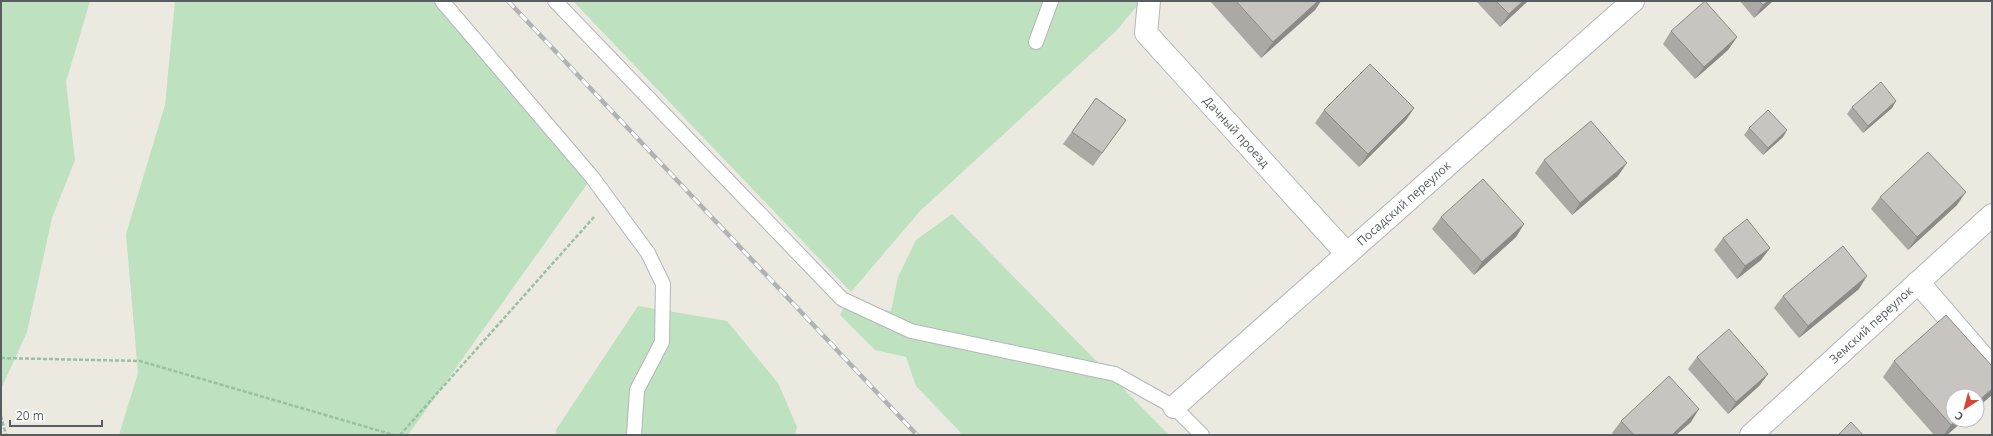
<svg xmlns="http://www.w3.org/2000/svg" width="1993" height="436" font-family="'Open Sans',sans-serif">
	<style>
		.green { fill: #bee1bf }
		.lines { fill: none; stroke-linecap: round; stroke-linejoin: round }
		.lane-casing { stroke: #b3b6ba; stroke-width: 16 }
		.street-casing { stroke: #b3b6ba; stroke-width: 24 }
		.path { stroke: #98c1a4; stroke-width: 2.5; stroke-dasharray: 4 2; stroke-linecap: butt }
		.lane { stroke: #fff; stroke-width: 14 }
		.street { stroke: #fff; stroke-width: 22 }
		.rail-casing { stroke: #b1b2b2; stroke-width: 4.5 }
		.rail { stroke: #fff; stroke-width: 3; stroke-dasharray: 9; stroke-linecap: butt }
		.wall { fill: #aca9a5 }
		.shaded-wall { fill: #8c8a86 }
		.building { fill: #c8c5c0; stroke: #8c8a86 }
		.labels { text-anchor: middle; stroke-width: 3; stroke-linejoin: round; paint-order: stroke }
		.street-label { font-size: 12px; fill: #595c60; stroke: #fff }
	</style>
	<rect width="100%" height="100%" fill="#ebe9e0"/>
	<path class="green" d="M1 1H90L66 82 75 160 52 218 27 332 1 389Z
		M175 1H442L592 177 408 435H119L138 373 126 234 165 105Z
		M573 1H1141L1116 31 920 211 851 292Z
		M952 214 1169 435H963L916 386 906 357 875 350 840 315 845 304 891 311 898 277 916 240Z
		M638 306 727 321 778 383 797 427 795 435H556V430Z"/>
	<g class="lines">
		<defs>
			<path id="lane" d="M442 1 592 177 648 253 663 284 662 342 637 390 634 435
				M555 1 842 299 911 331 1115 374 1174 407 1202 435
				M1036 42 1051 1"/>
			<g id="street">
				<path id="s1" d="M1149 1 1146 33 1347 254"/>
				<path d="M1918 282 1992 368"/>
				<path id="s2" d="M1174 407 1633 1"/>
				<path id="s3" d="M1751 435 1992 215"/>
			</g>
		</defs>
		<use href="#lane" class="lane-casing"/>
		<use href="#street" class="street-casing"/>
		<path class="path" d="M1 358 140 361 394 435
			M1 416 6 435
			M400 435 594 217"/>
		<use href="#lane" class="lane"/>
		<use href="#street" class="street"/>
		<defs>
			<path id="rail" d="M508 1 917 435"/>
		</defs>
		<use href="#rail" class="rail-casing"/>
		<use href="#rail" class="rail"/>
	</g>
	<path class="wall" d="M1210 1H1321L1315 10 1261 58Z
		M1476 1H1528L1500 27Z
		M1740 1H1773L1754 18Z
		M1671 31 1737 37 1728 50 1695 79 1663 44Z
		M1096 98 1126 120 1093 166 1063 144Z
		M1896 101 1892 108 1863 133 1847 114 1852 107Z
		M1414 108 1406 120 1359 167 1315 123 1324 110Z
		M1749 128 1787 130 1783 137 1763 155 1744 135Z
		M1544 160 1618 176 1572 215 1535 173Z
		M1880 197 1957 205 1908 250 1871 209Z
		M1441 217 1524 224 1516 237 1474 275 1432 229Z
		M1723 238 1770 248 1761 260 1737 279 1714 250Z
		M1859 289 1799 338 1774 308 1783 296Z
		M1697 357 1768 374 1759 386 1728 414 1688 369Z
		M1894 361 1964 420 1947 435H1934L1883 377Z
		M1621 421 1691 422 1676 435H1614L1612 433Z"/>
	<path class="shaded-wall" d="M1318 1H1321L1315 10 1261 58 1273 42Z
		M1523 1H1528L1500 27 1509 14Z
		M1768 1H1773L1754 18 1763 5Z
		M1737 37 1728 50 1695 79 1704 67Z
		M1896 101 1892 108 1863 133 1868 126Z
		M1414 108 1406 120 1359 167 1368 154Z
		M1787 130 1783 137 1763 155 1768 148Z
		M1627 163 1618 176 1572 215 1580 203Z
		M1966 192 1957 205 1908 250 1917 237Z
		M1524 224 1516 237 1474 275 1482 262Z
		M1770 248 1761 260 1737 279 1745 266Z
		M1867 276 1859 289 1799 338 1808 326Z
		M1768 374 1759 386 1728 414 1736 402Z
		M1992 389V395L1977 408V402Z
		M1699 409 1691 422 1676 435H1672Z
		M1957 420H1964L1947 435H1944L1951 425Z"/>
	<path class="building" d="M1236 1H1318L1273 42Z
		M1496 1H1523L1509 14Z
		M1705 1 1737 37 1704 67 1671 31Z
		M1759 1H1768L1763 5Z
		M1370 64 1414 108 1368 154 1324 110Z
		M1881 82 1896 101 1868 126 1852 107Z
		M1096 98 1126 120 1102 153 1072 132Z
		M1768 110 1787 130 1768 148 1749 128Z
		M1591 121 1627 163 1580 203 1544 160Z
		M1928 152 1966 192 1917 237 1880 197Z
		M1483 179 1524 224 1482 262 1441 217Z
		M1747 219 1770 248 1745 266 1723 238Z
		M1843 246 1867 276 1808 326 1783 296Z
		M1946 315 1992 366V389L1977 402V396H1953V420H1957L1951 425 1894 361Z
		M1729 329 1768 374 1736 402 1697 357Z
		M1669 376 1699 409 1672 435H1634L1621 421Z
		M1851 422 1863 435H1838Z"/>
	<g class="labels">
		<g class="street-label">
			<text dy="4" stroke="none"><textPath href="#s1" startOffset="166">Дачный проезд</textPath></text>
			<text dy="4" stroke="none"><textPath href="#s2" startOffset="307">Посадский переулок</textPath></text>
			<text dy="4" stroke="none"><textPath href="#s3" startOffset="163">Земский переулок</textPath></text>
		</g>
	</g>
	<rect width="1993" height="436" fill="none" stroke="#595c60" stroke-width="4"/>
	<g transform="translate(1965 408) rotate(216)"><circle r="19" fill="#ffffff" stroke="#bdbebf"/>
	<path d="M0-3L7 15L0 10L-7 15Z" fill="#db4536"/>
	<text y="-6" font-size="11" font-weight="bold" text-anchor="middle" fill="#595c60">С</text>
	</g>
	<path d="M10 420v6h92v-6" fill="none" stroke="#595c60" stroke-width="2"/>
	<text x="16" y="420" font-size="12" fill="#595c60" stroke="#ffffff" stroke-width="3" paint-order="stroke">20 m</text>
</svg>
